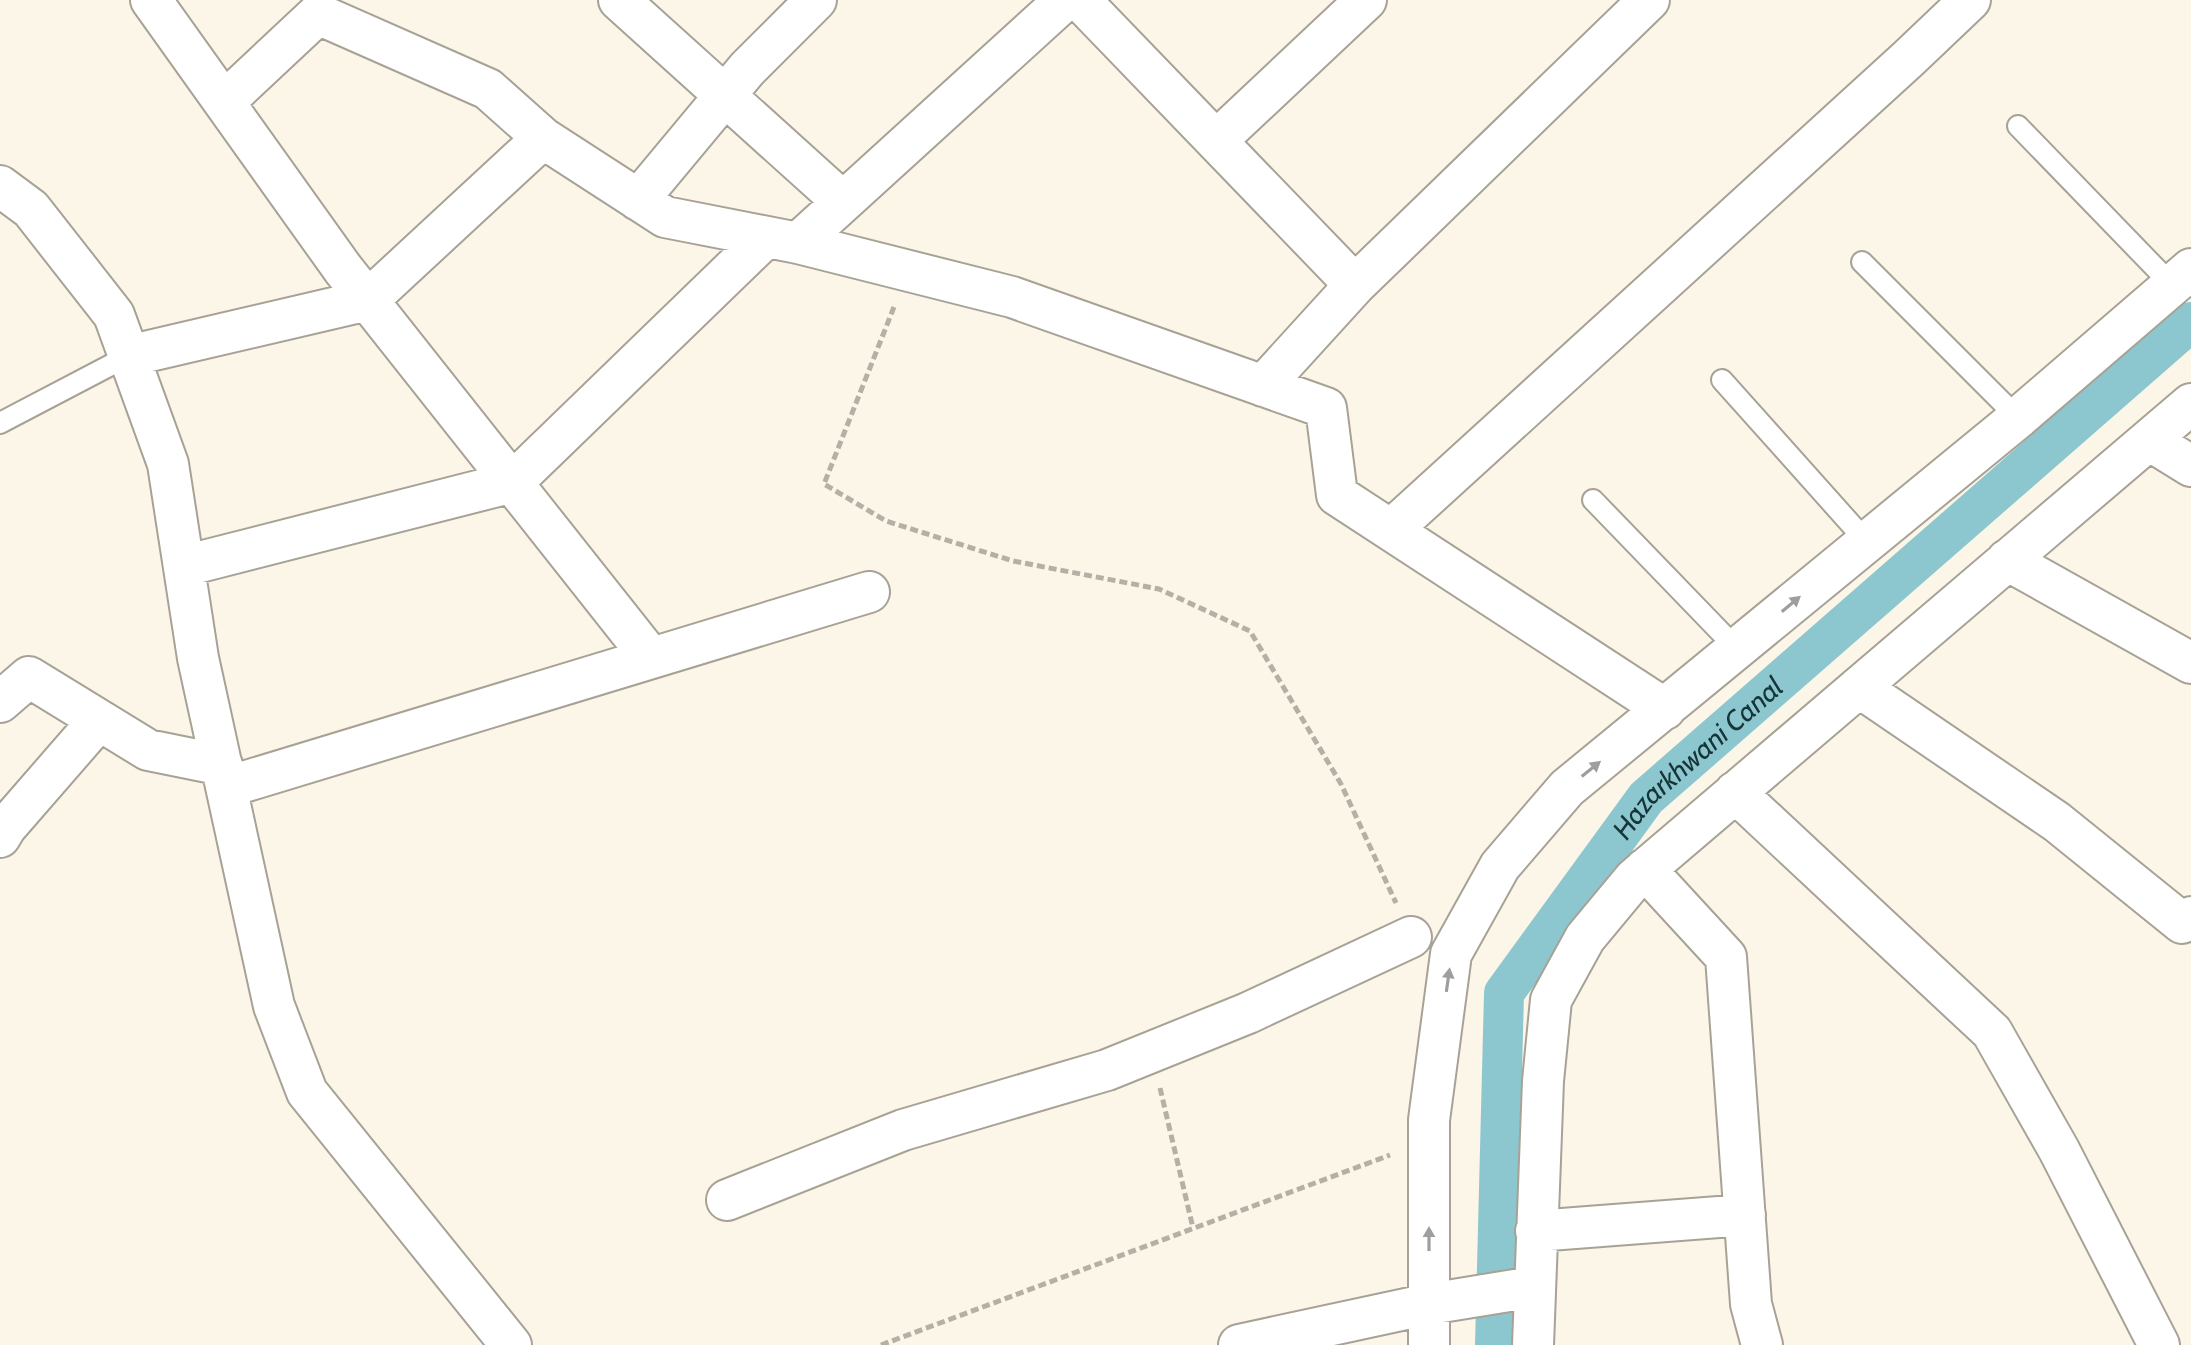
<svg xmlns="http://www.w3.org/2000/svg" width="2191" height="1345" font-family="Cabin,sans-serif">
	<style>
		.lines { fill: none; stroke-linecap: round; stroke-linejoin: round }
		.canal { stroke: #8cc7cf; stroke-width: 40 }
		.lane-casing { stroke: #a7a295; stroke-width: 24 }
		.street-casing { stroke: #a7a295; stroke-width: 44 }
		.path { stroke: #b4b0a5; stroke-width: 5; stroke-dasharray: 8 4; stroke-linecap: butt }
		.lane { stroke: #fff; stroke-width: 20 }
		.street { stroke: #fff; stroke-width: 40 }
		.oneway { fill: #9f9e9c }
		.labels { text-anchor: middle; stroke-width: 6; stroke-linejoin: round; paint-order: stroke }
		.water-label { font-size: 28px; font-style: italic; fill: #163538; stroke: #fff }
	</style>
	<rect width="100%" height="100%" fill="#fcf6e9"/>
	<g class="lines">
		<path class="canal" id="s1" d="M1495 1345 1504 993 1646 798 2191 322"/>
		<defs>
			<path id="lane" d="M2018 126 2172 285
				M1862 262 2018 418
				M1722 380 1866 541
				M0 423 128 356
				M1593 500 1737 649"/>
			<path id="street" d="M151 0 343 269 651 658
				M619 0 843 202
				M1080 0 1355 285
				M224 102 318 14 488 89 543 138 665 217 798 243 1012 297 1326 408 1337 495 1665 709
				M1216 141 1366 0
				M0 186 31 209 114 315 168 464 198 658 274 1006 307 1092 511 1345
				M638 200 747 69 816 0
				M798 243 1065 0
				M128 356 368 300 543 138
				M1263 386 1355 285 1649 0
				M2149 440 2191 466
				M1391 530 1908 59 1970 0
				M2007 560 2191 663
				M184 566 513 482 766 237
				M1859 687 2057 822 2182 923 2191 917
				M0 702 29 677 148 750 222 765
				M227 787 869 592
				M1735 792 1992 1032 2059 1150 2159 1345
				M0 837 6 827 99 720
				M1645 869 1726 957 1751 1304 1762 1345
				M727 1200 903 1130 1107 1070 1248 1013 1411 937
				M1536 1231 1745 1215
				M1239 1345 1429 1304 1533 1287
				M1429 1345V1120L1451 954 1500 866 1567 788 2018 418 2191 269
				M1533 1345 1543 1081 1551 1000 1585 938 1634 879 2191 404"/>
		</defs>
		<use href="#lane" class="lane-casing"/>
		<use href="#street" class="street-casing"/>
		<path class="path" d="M894 307 824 484 886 521 1013 561 1159 589 1250 631 1341 784 1396 903
			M1160 1088 1193 1228
			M881 1345 1390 1155"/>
		<use href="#lane" class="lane"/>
		<use href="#street" class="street"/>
	</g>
	<defs><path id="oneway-solid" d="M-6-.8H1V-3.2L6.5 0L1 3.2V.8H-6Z" transform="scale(2)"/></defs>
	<g class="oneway">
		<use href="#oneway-solid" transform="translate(1791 604) rotate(-40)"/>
		<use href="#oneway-solid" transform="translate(1591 769) rotate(-39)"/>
		<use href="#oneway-solid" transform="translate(1448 980) rotate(-82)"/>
		<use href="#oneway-solid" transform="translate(1429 1239) rotate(-90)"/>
	</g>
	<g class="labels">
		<g class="water-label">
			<text dy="10" stroke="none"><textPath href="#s1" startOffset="658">Hazarkhwani Canal</textPath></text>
		</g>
	</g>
</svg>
